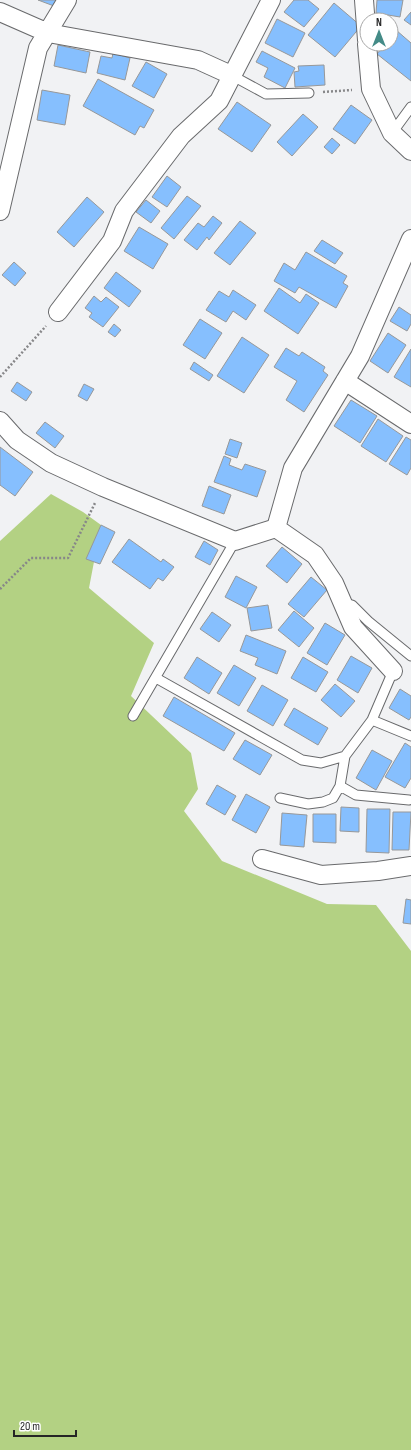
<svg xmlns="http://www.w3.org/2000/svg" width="411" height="1450" font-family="'Sofia Sans Condensed',sans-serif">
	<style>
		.forest { fill: #b3d183 }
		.building { fill: #86bffe; stroke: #979899 }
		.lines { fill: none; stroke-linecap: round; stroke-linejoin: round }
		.lane-casing { stroke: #696a6c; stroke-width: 11 }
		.street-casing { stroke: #696a6c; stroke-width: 20 }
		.path { stroke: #878789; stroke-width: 2.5; stroke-dasharray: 2 2; stroke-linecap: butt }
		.lane { stroke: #fff; stroke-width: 9 }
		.street { stroke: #fff; stroke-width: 18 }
	</style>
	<rect width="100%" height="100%" fill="#f1f2f4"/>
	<path class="forest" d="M51 494 83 512 101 525 89 588 154 643 131 696 191 753 198 789 184 811 222 861 327 904 376 905 411 951V1450H0V541Z"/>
	<path class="building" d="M38 0H56L54 6Z
		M294 0H308L319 9 304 27 284 12Z
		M377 0H403L400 17 376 13Z
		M334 3 361 26 335 57 308 35Z
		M411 12V25L404 20Z
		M277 19 305 33 293 57 265 43Z
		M396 30 411 43V81L377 54 385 44H391V36Z
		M58 45 90 52 86 73 54 66Z
		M262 51 295 68 285 88 264 77 268 68 256 62Z
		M113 53 130 58 125 80 97 73 101 56 112 58Z
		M146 62 167 74 154 98 132 86Z
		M324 65 325 85 295 87 294 72 299 71 298 66Z
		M98 79 154 110 144 128 140 126 135 135 83 106Z
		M42 90 70 95 65 125 37 120Z
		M237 102 271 125 252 152 218 129Z
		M351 105 372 120 355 144 333 129Z
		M303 114 318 127 292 156 277 142Z
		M332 138 340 145 332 154 324 147Z
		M167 176 181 187 167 207 152 197Z
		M187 196 201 206 174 239 161 228Z
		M87 197 104 212 74 247 57 232Z
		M146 200 160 211 151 223 136 212Z
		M213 216 222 223 209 240 207 237 197 250 184 240 198 223 204 227Z
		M240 221 256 233 230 265 214 253Z
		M139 227 168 244 153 269 124 251Z
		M322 240 343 253 335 264 314 251Z
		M306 252 347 276 343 283 348 286 336 308 299 287 295 293 274 281 284 263 295 270Z
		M14 262 26 273 15 286 2 275Z
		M116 272 141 291 129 307 104 288Z
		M279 288 300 303 306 294 319 303 298 334 264 311Z
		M233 290 256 305 246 320 233 311 226 322 206 310 219 291 229 297Z
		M94 296 101 302 106 297 119 307 103 327 89 317 92 313 85 308Z
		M399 307 411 315V324L407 331 390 321Z
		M200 319 222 333 205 359 183 345Z
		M114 324 121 330 115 337 108 332Z
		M388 333 406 345 388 373 370 361Z
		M242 337 269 355 244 393 217 376Z
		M286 348 299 356 302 352 325 367 323 371 328 375 304 412 286 400 297 381 274 367Z
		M411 349V387L394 377Z
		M194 362 213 375 209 381 190 369Z
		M17 382 32 392 26 401 11 391Z
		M84 384 94 389 87 401 78 396Z
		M351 400 377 416 360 443 334 426Z
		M378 419 403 436 386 462 361 446Z
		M45 422 64 436 55 448 36 433Z
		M406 437 411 440V468L407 475 389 464Z
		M230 439 242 443 237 458 225 454Z
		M0 447 33 472 15 496 0 485Z
		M224 456 231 459 229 465 242 470 245 464 266 471 257 497 214 482Z
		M209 486 231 495 224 514 202 506Z
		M101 525 115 532 100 564 86 559Z
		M129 539 161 562 163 559 174 567 163 581 158 578 150 589 112 562Z
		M204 541 218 550 210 565 195 557Z
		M282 547 302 564 287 583 266 566Z
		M236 576 257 587 246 608 225 597Z
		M311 577 327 590 304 617 288 604Z
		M268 605 272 628 251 631 247 608Z
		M294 611 314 628 299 647 278 630Z
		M212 612 231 625 219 642 200 629Z
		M325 623 345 635 327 665 307 653Z
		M246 635 286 651 277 674 255 665 258 658 240 651Z
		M351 656 372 668 358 693 337 680Z
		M197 657 222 673 209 694 184 678Z
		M303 657 328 672 316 692 291 678Z
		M234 665 256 678 239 706 217 693Z
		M335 684 355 701 341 717 321 700Z
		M262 685 288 700 273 726 247 711Z
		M400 689 411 696V717L409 720 389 708Z
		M174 697 235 733 224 751 163 716Z
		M294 708 328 728 318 745 284 725Z
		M245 740 272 755 260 775 233 759Z
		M405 743 411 747V778L405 788 385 777Z
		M372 750 392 761 376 790 356 778Z
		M217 785 236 796 225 815 206 804Z
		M246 794 270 807 256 833 232 820Z
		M341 807 359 808V832L340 831Z
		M367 809H390L389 853 366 852Z
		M393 812H411L409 850H392Z
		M282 813 307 815 304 847 280 845Z
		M313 814H336V843L313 842Z
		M406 899 411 900V924L403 923Z"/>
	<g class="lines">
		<defs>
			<path id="lane" d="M231 75 266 94 309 93
				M392 133 411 107
				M344 603 352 605 368 621 411 656
				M156 678 302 760 321 763 345 756
				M133 716 235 541
				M372 720 411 736
				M340 786 356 795 409 800
				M280 798 308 804 323 802 333 798 340 786 345 756 372 720 393 671"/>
			<path id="street" d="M364 0 367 40
				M0 12 48 33 198 60 231 75
				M367 44 371 89 392 133 411 151
				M0 211 38 48 67 0
				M58 312 112 241 124 211 181 136 219 101 271 0
				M345 381 411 424
				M0 421 17 440 51 463 103 487 235 541 276 528
				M276 528 293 468 360 356 411 239
				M276 528 315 555 334 583 353 627 393 671
				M262 859 321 875 378 871 411 866"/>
		</defs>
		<use href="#lane" class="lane-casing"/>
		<use href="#street" class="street-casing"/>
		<path class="path" d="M323 92 352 90
			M0 377 46 326
			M0 589 31 558H68L95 503"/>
		<use href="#lane" class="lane"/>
		<use href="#street" class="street"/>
	</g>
	<g transform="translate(379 32)"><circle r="19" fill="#ffffff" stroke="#a8a8a8"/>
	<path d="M0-3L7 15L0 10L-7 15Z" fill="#448b87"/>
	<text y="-6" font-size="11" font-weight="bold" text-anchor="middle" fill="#252526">N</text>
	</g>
	<path d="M14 1430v6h62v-6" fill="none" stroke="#252526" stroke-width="2"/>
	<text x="20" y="1430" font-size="12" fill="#252526" stroke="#ffffff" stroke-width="3" paint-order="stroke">20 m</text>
</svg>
